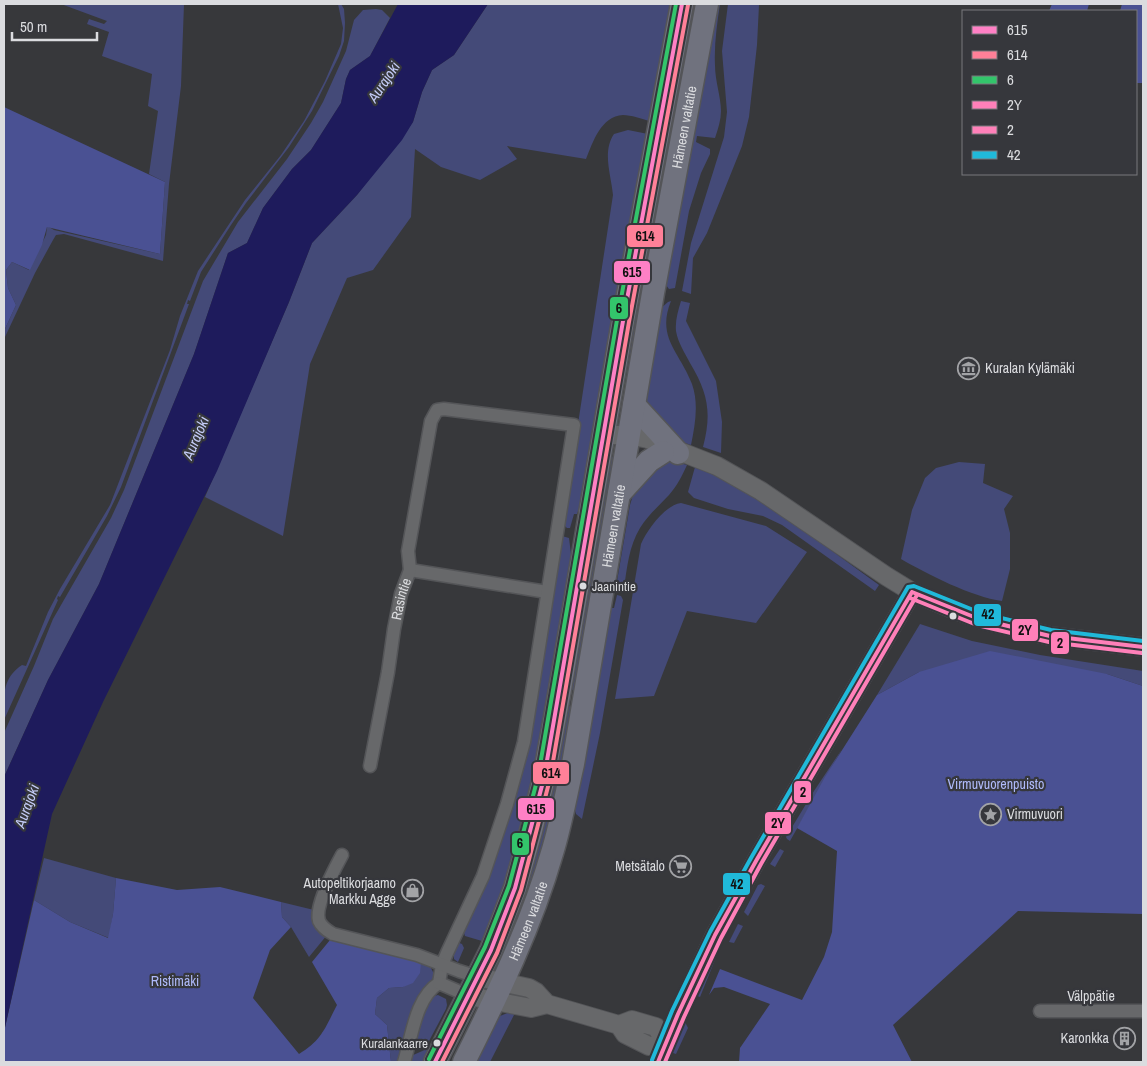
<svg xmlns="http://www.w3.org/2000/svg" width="1147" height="1066" font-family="'Archivo Narrow',sans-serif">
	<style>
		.green { fill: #444a78 }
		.forest { fill: #4a5193 }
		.water { fill: #1e1b5c }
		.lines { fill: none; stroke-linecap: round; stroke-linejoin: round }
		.street-casing { stroke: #545558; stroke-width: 15 }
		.secondary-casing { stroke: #545558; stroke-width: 20 }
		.highway-casing { stroke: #545558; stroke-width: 25 }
		.street { stroke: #67686a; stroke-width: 12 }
		.secondary { stroke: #67686a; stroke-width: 18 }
		.highway { stroke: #70727e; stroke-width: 22 }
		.bus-1-casing { stroke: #36373c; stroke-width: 8 }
		.bus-2-casing { stroke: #36373c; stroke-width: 8 }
		.bus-3-casing { stroke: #36373c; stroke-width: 8 }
		.bus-4-casing { stroke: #36373c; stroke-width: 8 }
		.bus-5-casing { stroke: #36373c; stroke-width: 8 }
		.bus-6-casing { stroke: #36373c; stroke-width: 8 }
		.bus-1 { stroke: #ff80c5; stroke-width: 4 }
		.bus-2 { stroke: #ff8098; stroke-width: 4 }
		.bus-3 { stroke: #33c56b; stroke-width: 4 }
		.bus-4 { stroke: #ff80b9; stroke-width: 4 }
		.bus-5 { stroke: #ff80b9; stroke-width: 4 }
		.bus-6 { stroke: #20b9da; stroke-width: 4 }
		.bus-dot { fill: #dbdcdf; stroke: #36373c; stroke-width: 2 }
		.labels { text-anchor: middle; stroke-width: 4.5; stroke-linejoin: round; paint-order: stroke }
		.bus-label { font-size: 13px; fill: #dbdcdf; stroke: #36373c; text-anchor: start }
		.street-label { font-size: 14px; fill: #dbdcdf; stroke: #36373c }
		.poi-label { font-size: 14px; fill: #dbdcdf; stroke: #36373c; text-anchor: end }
		.park-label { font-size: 14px; fill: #afbafa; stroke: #36373c }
		.water-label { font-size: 15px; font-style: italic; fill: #c5cdf8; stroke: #36373c }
		.line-badge { stroke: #36373c; stroke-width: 2 }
		.pale-badge-label { font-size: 14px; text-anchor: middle; font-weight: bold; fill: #111 }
	</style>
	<rect width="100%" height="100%" fill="#37383b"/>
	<path class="green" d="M61 4H184L181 86 169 184 163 261 64 234 56 235 53 240 35 273 5 337H4V331L16 305 8 288 6 270 12 262 29 270 46 235 47 227H49L54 230 160 254 165 182 149 174 158 111 148 106 152 74 102 56 109 32 87 24 89 19 104 24 107 21Z
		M338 4H341L344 9 345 23 344 41 339 56 312 111 289 147 246 203 231 225 201 272 190 301 188 300 187 304H189L121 487 107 516 60 597 58 596 57 599 58 600 4 720C4 698 1 679 22 665L26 666 48 612 60 589 110 505 170 350 180 316 198 271 245 200 281 155 304 121 325 81 341 44 343 28Z
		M488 4H673L650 121C642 119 631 115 623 115 601 116 593 142 586 159L507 146 517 159 480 180 441 167 415 149 411 217 373 270 347 278 310 364 283 536 205 497 289 302 312 243 357 195 413 122 422 92 432 70 454 55Z
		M689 4H700L646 283 644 280 642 270Z
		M716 4H720C717 24 714 45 715 65 715 81 721 97 721 111 721 120 718 129 715 138L697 136 696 142 710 149V154L701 173 689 211 675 288 669 289 666 285Z
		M728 4 759 5 757 45 749 117 742 146 707 233 693 258 691 294 682 291 691 243 724 137 727 112 722 51Z
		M376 9 382 10 390 18 370 56 350 70 346 79 341 103 311 150 292 169 263 208 247 243 228 253 194 354 99 584 48 680 4 777V733L34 666 53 619 111 518 124 490 203 281 238 222 287 159 311 123 323 102 346 51 354 20 363 10Z
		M628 130 648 134 586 488 577 514H574L570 528H567L564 525 563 522 613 195C611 174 602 152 614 134Z
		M671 301C656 338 680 352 692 384 699 404 695 425 691 445L682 442 647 404 646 395 660 309 668 302Z
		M681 301 690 303 686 321 716 381 722 422 721 453 703 447C712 413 708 393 690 363 685 353 678 343 676 331 675 321 678 311 681 301Z
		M641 307 621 416 636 312Z
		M617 450 577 690 574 691 570 688 607 465Z
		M670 460 687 465C682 476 677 486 669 495 659 506 648 515 640 528 629 546 627 568 624 588L616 587 630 505 637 482Z
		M959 462 985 464 983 483 1013 496 1004 509 1010 533V569L1002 601C972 597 927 574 901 559L912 510 925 478 936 468Z
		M695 467 716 475 770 506 879 585 875 591 782 525 763 516 728 509 694 498 688 492Z
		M681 503 766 526 807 552 756 623 687 611 654 696 615 699 641 544C647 530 665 505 681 503Z
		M562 536 569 538 572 562 539 759 519 848 482 941 465 936 463 930 495 857Z
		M617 595 621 596 623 600 600 733 582 819 576 814 574 807 603 637 611 608H614Z
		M920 624 972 641 1040 655 1143 671V686L1107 674 919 672 877 695Z
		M569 706 573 708 556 807 509 952 504 950 528 888 567 708Z
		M842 749 790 841 787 839 786 837 814 791Z
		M780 849 784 851 775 867 770 864Z
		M44 858 116 878 113 914 109 938 70 922 34 900Z
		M761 884 765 886 748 916 744 912 758 885Z
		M281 902 314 910 312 921 327 935 309 957 291 927 282 917Z
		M738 924 743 926 734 943 729 942Z
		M457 942 462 944 464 948 458 962 454 959V954Z
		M714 953 717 955 700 997 695 995Z
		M421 962 431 968 435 976 422 991 400 1062H391L387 1025 375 1014 377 998 389 988 403 987Z
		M438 995 446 999 447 1005 446 1009 429 1041 412 1051 427 1005 434 996Z
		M510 1012 515 1013 490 1062H472L495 1018Z
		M684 1020 688 1028 676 1054 670 1052Z
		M429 1048 425 1062H409L411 1056Z"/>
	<path class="forest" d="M1052 4H1089L1087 11H1049Z
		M1122 4H1143V83H1136V11H1120Z
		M4 107 165 182 160 254 47 227 42 245 30 270 12 262 6 270 8 288 16 305 4 331Z
		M990 651 1107 674 1143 686V914L1018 911 893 1025 912 1062H739L740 1048 770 1004 724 987 714 988 709 995 720 969 802 1000 824 957 832 932 837 851 797 828 825 777 877 695 919 672Z
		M116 878 177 890 220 887 281 902 282 917 291 927 270 950 253 998 299 1054C322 1040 325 1028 337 1005L312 962 330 940 335 938 421 962 420 973 413 983 403 987 389 988 377 998 375 1014 387 1025 391 1062H4V1032L34 900 70 922 108 938 113 914Z"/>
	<path class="water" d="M398 4H488L454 55 432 70 422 92 413 122 402 140 357 195 312 243 289 302 217 471 103 702 52 814 4 1032V777L48 680 99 584 194 354 228 253 247 243 263 208 292 169 311 150 341 103 346 79 350 70 370 56Z"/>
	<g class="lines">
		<defs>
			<g id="street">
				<path d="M410 570 547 592"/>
				<path id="s1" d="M370 766 388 672 394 629 401 594 410 570 408 551 431 421 437 410 444 409 574 425 524 742 507 804 483 876 447 953 442 965 439 983C415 998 412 1037 404 1062"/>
				<path d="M342 855C335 868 314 907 319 921 322 928 328 931 333 934L417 955 459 971 478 977"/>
				<path d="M439 983 469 996"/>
				<path d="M1040 1011H1143"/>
			</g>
			<path id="secondary" d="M603 435H629L648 439 717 466 761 491 886 576 912 592 955 610 979 619 1050 636 1143 647
				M478 977 529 988 536 992 547 1004
				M469 996 531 1008 547 1004 619 1025 632 1020 656 1027 666 1043 649 1046 625 1034 619 1025
				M658 1062 678 1014 715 935 756 861 912 592"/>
			<g id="highway">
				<path d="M634 405 678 453"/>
				<path d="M619 494 649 461 663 452"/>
				<path d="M435 1062 491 950 515 888 531 831 544 778 559 695 623 321 682 4"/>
				<path id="s2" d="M464 1062C498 994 531 926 552 853 561 824 566 794 573 764L653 293 707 4"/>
			</g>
		</defs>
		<use href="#street" class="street-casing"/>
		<use href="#secondary" class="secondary-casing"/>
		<use href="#highway" class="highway-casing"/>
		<use href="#street" class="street"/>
		<use href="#secondary" class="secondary"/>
		<use href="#highway" class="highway"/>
		<defs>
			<path id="bus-1" d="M435 1062 491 950 515 888 544 778 623 321 682 4"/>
			<path id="bus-2" d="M442 1062 497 953 521 890 550 779 629 322 688 5"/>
			<path id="bus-3" d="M429 1059 485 947 509 886 538 777 617 320 676 4"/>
			<path id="bus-4" d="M912 592 979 619 1050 636 1143 647
				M658 1062 678 1014 715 935 756 861 912 592"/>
			<path id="bus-5" d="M910 598 977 625 1049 642 1142 653
				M665 1062 684 1017 721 938 761 864 917 595"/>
			<path id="bus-6" d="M652 1060 672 1011 710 932 751 858 908 587 914 586 981 613 1051 630 1143 641"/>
		</defs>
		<use href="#bus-1" class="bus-1-casing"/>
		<use href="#bus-2" class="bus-2-casing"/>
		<use href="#bus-3" class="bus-3-casing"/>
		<use href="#bus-4" class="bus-4-casing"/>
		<use href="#bus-5" class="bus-5-casing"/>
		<use href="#bus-6" class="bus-6-casing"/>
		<use href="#bus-1" class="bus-1"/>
		<use href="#bus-2" class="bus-2"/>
		<use href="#bus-3" class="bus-3"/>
		<use href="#bus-4" class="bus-4"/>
		<use href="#bus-5" class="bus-5"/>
		<use href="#bus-6" class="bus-6"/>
	</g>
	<defs>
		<symbol id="museum-ring" viewBox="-11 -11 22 22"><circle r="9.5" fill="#36373c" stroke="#a2a3a6" stroke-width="1.5"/><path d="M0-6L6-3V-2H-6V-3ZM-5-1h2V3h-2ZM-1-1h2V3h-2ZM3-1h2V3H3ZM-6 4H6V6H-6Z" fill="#a2a3a6"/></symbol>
		<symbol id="sight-ring" viewBox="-11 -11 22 22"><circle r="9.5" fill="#36373c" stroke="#a2a3a6" stroke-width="1.5"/><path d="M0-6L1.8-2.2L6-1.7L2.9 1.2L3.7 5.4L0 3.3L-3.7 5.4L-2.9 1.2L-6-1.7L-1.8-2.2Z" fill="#a2a3a6"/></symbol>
		<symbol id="supermarket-ring" viewBox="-11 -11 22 22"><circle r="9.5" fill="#36373c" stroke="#a2a3a6" stroke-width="1.5"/><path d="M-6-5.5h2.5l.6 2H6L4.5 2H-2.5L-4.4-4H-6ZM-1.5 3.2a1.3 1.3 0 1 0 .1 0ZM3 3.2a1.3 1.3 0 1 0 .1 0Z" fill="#a2a3a6"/></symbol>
		<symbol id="shop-ring" viewBox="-11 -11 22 22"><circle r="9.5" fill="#36373c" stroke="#a2a3a6" stroke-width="1.5"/><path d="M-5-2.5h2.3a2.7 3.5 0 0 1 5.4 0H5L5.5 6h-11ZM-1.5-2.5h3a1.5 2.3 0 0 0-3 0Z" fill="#a2a3a6"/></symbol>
		<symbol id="building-ring" viewBox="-11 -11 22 22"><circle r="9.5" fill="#36373c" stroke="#a2a3a6" stroke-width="1.5"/><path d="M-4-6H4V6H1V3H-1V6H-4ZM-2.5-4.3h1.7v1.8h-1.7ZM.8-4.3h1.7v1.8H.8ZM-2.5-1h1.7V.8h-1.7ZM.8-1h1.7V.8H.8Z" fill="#a2a3a6"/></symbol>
	</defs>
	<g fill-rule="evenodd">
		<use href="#museum-ring" x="956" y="356" width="25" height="25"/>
		<use href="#sight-ring" x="978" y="802" width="25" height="25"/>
		<use href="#supermarket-ring" x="668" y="854" width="25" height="25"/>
		<use href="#shop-ring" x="400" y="878" width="25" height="25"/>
		<use href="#building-ring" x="1112" y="1026" width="25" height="25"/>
	</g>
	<g class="bus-dot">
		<circle cx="583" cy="586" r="4.5"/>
		<circle cx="953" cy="616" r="4.5"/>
		<circle cx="437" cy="1043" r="4.5"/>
	</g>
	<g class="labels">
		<g class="bus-label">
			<text x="592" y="591">Jaanintie</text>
			<text x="428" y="1048" text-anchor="end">Kuralankaarre</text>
		</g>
		<g class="street-label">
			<text dy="5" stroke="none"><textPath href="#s2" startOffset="965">Hämeen valtatie</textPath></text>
			<text dy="5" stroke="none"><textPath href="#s2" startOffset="560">Hämeen valtatie</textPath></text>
			<text dy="5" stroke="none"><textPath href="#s1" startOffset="170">Rasintie</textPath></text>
			<text dy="5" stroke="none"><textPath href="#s2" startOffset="155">Hämeen valtatie</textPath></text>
			<text x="1091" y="1001">Välppätie</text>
		</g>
		<g class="poi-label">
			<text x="985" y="373" text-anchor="start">Kuralan Kylämäki</text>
			<text x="1007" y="819" text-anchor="start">Virmuvuori</text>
			<text x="665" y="871">Metsätalo</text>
			<text x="396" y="888">Autopeltikorjaamo<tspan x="396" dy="16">Markku Agge</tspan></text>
			<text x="1109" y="1043">Karonkka</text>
		</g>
		<g class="park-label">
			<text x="996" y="789">Virmuvuorenpuisto</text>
			<text x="175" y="986">Ristimäki</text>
		</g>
		<g class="water-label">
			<text transform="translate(384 82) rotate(-56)" y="5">Aurajoki</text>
			<text transform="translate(196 438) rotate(-67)" y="5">Aurajoki</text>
			<text transform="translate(27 806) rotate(-70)" y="5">Aurajoki</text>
		</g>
	</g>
	<g class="line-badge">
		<rect x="626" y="224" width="38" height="24" rx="5" fill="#ff8098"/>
		<rect x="613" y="260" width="38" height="24" rx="5" fill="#ff80c5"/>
		<rect x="609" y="296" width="20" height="24" rx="5" fill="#33c56b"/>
		<rect x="973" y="603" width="29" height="24" rx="5" fill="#20b9da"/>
		<rect x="1011" y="618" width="28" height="24" rx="5" fill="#ff80b9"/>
		<rect x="1050" y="631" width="20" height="24" rx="5" fill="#ff80b9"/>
		<rect x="532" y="761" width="38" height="24" rx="5" fill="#ff8098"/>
		<rect x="793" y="780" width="19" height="24" rx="5" fill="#ff80b9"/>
		<rect x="517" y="797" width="38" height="24" rx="5" fill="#ff80c5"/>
		<rect x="764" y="811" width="28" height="24" rx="5" fill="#ff80b9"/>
		<rect x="511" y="832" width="19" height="24" rx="5" fill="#33c56b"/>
		<rect x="722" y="872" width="29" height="24" rx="5" fill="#20b9da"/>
	</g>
	<g class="pale-badge-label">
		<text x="645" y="241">614</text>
		<text x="632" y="277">615</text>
		<text x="619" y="313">6</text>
		<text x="988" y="619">42</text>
		<text x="1025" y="635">2Y</text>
		<text x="1060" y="648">2</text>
		<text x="551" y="778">614</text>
		<text x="803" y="797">2</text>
		<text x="536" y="814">615</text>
		<text x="778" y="828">2Y</text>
		<text x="520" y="848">6</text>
		<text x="737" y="889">42</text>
	</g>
	<rect width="1147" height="1066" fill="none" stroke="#dbdcdf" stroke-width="10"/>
	<rect x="962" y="10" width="175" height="165" fill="#36373c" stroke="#78797d"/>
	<rect x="972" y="26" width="25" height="8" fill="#ff80c5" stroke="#78797d"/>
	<text x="1007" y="35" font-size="15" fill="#dbdcdf">615</text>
	<rect x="972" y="51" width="25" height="8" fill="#ff8098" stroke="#78797d"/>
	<text x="1007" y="60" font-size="15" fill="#dbdcdf">614</text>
	<rect x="972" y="76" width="25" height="8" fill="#33c56b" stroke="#78797d"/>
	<text x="1007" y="85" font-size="15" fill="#dbdcdf">6</text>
	<rect x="972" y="101" width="25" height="8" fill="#ff80b9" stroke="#78797d"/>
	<text x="1007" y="110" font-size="15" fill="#dbdcdf">2Y</text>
	<rect x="972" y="126" width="25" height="8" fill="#ff80b9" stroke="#78797d"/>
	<text x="1007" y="135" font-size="15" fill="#dbdcdf">2</text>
	<rect x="972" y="151" width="25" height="8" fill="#20b9da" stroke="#78797d"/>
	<text x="1007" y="160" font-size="15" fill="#dbdcdf">42</text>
	<path d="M12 32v8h85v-8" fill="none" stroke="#dbdcdf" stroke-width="2.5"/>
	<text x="20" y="32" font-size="15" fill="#dbdcdf" stroke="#36373c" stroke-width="4" paint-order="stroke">50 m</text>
</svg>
